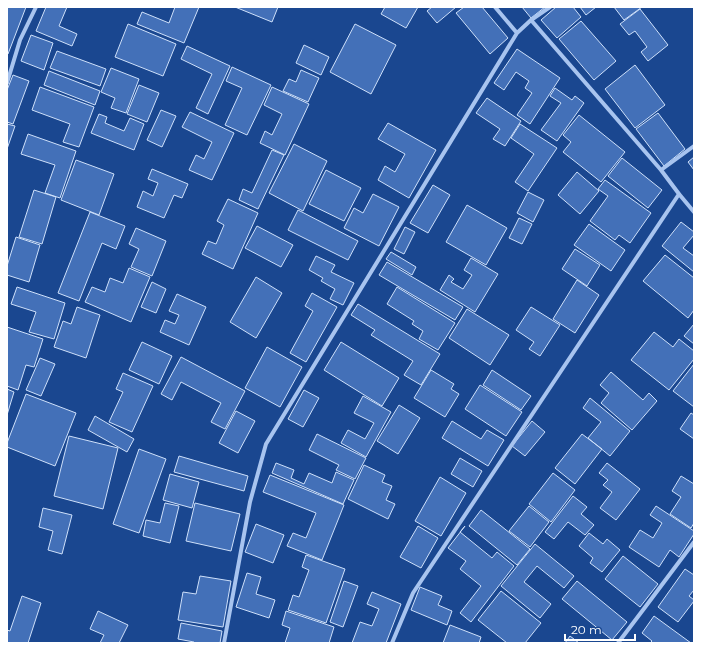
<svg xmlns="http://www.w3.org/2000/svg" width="701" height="650" font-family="Montserrat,sans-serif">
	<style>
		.building { fill: #4370b8; stroke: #cee0fa }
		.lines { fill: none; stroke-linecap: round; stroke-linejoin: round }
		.minor { stroke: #a8c4ef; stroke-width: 4 }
	</style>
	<rect width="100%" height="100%" fill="#1a4790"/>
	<path class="building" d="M7 7H26L8 54 7 53Z
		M46 7H67L59 26 77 34 72 46 36 31Z
		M175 7H199L184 43 137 24 142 12 169 23Z
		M235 7H278L272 22Z
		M385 7H418L406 28 381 14Z
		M432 7H456L437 23 427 11Z
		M464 7H482L508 38 490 54 456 13Z
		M522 7H545L531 18Z
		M556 7H573L581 17 557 38 541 20Z
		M580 7H596L586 15Z
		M614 7H642L624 20Z
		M640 9 668 45 648 61 641 52 647 47 635 31 629 35 620 24Z
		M581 21 616 61 594 80 559 39Z
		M128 24 176 44 163 76 115 57Z
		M355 24 396 45 371 94 330 72Z
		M31 35 53 43 44 70 21 61Z
		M304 45 329 57 321 75 296 63Z
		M187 46 230 66 208 114 196 108 212 74 181 59Z
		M517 49 560 78 530 124 517 115 532 93 525 88 529 81 516 72 504 90 494 83Z
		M57 51 106 69 100 86 50 68Z
		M635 65 665 105 635 128 605 89Z
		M232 67 271 85 247 135 225 125 242 88 226 81Z
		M111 68 139 79 126 113 111 108 115 98 101 92Z
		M301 70 319 78 308 102 283 91 289 79 296 82Z
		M49 71 100 91 95 105 44 85Z
		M13 75 29 81 13 124 7 122V90Z
		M139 85 159 93 147 122 127 114Z
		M40 87 94 107 79 147 63 142 70 124 32 110Z
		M272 87 309 104 285 155 260 143 265 131 272 135 282 114 264 105Z
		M555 88 572 100 575 96 584 103 557 141 541 130 561 103 550 96Z
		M487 98 521 121 505 146 493 139 500 129 476 113Z
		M161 110 176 116 162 147 147 140Z
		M190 112 234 133 212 180 189 170 196 155 204 159 212 142 182 127Z
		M658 113 685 149 664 166 636 129Z
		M99 114 107 117 105 123 124 131 130 118 144 124 134 150 91 133Z
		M579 115 625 152 601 182 563 152 571 142 563 135Z
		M388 123 436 150 409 198 378 180 385 166 395 172 405 154 378 139Z
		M7 124 15 126 7 149Z
		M520 124 557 148 528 191 515 182 534 154 511 138Z
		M28 134 76 151 60 198 45 193 55 165 21 154Z
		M294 144 327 161 303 211 269 193Z
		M272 150 284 155 258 209 239 200 243 189 252 193Z
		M694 157V170L688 162Z
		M622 158 662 190 648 208 608 176Z
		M76 160 114 174 99 215 61 200Z
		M152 169 188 184 182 198 174 195 164 218 137 207 143 191 153 196 158 183 148 179Z
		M326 170 361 188 344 221 309 204Z
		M577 172 599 191 580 214 558 195Z
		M605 180 651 213 630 243 619 235 615 240 590 221 608 196 598 189Z
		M433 185 450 195 428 233 410 223Z
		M34 190 56 197 42 244 19 237Z
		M528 192 544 200 533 222 517 213Z
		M373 194 399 207 379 246 344 228 354 208 363 213Z
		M228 199 258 213 233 269 202 254 208 241 216 244 224 225 217 221Z
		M467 205 507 228 486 265 446 242Z
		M298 210 358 241 348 260 288 230Z
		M90 212 125 226 116 249 102 243 79 301 58 293Z
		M519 218 532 224 522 244 509 238Z
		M681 222 694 232V235L683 248 694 256V272L662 246Z
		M589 224 625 250 611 271 574 245Z
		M257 226 293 245 281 267 245 248Z
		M405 227 415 232 404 254 394 249Z
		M136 228 166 241 152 276 131 267 139 249 129 244Z
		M16 237 40 245 29 282 7 275V266Z
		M575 249 600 265 587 286 562 269Z
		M391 252 416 267 412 275 386 259Z
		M665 255 694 278V310L688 318 643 281Z
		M316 256 335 265 331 272 354 283 343 305 330 299 335 289 321 281 323 278 309 270Z
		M471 258 498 274 475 312 440 290 449 275 454 279 451 282 463 289 472 275 464 270Z
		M387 262 463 307 455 320 379 275Z
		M129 268 150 277 131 322 85 302 92 287 105 292 110 278 123 283Z
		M256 277 282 293 256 338 230 322Z
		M577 280 599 295 575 333 553 319Z
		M152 282 166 289 156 313 141 307Z
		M17 287 65 303 54 339 29 332 36 312 11 304Z
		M397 287 455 323 438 350 419 339 423 331 412 324 414 321 387 304Z
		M312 293 337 307 306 362 290 353 313 311 305 306Z
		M177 294 206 307 189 345 160 332 165 320 175 324 179 315 169 311Z
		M358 304 440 354 421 385 404 375 413 361 371 335 375 330 351 315Z
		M77 307 100 315 86 358 54 347 63 321 71 324Z
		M531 307 560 325 540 356 529 349 534 342 516 330Z
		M467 309 509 335 490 365 449 338Z
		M694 324V344L684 336Z
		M7 327 43 339 34 367 26 365 18 390 7 386Z
		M654 332 673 347 679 339 694 351V359L669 390 631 360Z
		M142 342 172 356 159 384 129 370Z
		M341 342 399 378 382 406 324 370Z
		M267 347 302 367 280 407 245 388Z
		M181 357 245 391 225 429 211 422 221 403 181 382 172 400 161 394Z
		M40 358 55 364 41 396 26 390Z
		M694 364V407L673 391Z
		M431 370 454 384 451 389 459 394 445 417 414 398Z
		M492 370 531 396 521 410 483 385Z
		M611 372 643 400 649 393 657 401 632 430 601 403 609 393 600 385Z
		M123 373 153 386 132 432 109 422 123 392 116 389Z
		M480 385 522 412 506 436 465 409Z
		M7 389 14 392 7 415Z
		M304 390 319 398 303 427 288 419Z
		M26 394 76 413 55 466 7 447V443Z
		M363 396 391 412 366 457 341 443 348 430 365 439 374 423 354 413Z
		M590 398 630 431 610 456 588 438 601 422 583 408Z
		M399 405 420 418 398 454 377 441Z
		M236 411 255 421 238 453 219 443Z
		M691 413 694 415V439L680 429Z
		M95 416 134 439 127 452 88 430Z
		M452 421 481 439 487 430 504 440 488 466 442 438Z
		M532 421 545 432 525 456 512 446Z
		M317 434 366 458 355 479 336 470 339 465 309 450Z
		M582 434 602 449 575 484 555 468Z
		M69 436 118 448 103 509 54 496Z
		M139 449 166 459 139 533 113 524Z
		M179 456 248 476 244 491 174 472Z
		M460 458 482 471 473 487 451 474Z
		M276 463 294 470 291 478 304 484 309 473 332 483 336 472 354 480 343 504 272 473Z
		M607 463 640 489 616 520 600 508 612 492 603 485 608 480 599 473Z
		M364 465 385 475 382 482 392 486 386 500 395 504 388 519 348 499Z
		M553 473 575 490 551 522 529 504Z
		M170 474 199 482 192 508 163 500Z
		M270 475 344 505 322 560 287 546 293 533 306 538 316 513 263 492Z
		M681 476 694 484V523L691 528 670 514 681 497 672 491Z
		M440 477 466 493 441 536 415 521Z
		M573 496 587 507 581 514 594 525 585 535 568 522 554 539 545 532Z
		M165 503 179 506 170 543 143 536 146 520 160 523Z
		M195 503 240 514 231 551 186 541Z
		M529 506 549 522 530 547 509 531Z
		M656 506 694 531V534L679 557 670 550 659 567 629 547 640 530 653 538 662 523 650 515Z
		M43 508 72 515 62 554 48 550 53 531 39 527Z
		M481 510 530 549 517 565 469 526Z
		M256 524 284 535 273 563 245 552Z
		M418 526 438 538 421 568 400 557Z
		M465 526 460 532 492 558 497 552 514 566 471 622 460 613 481 586 460 569 466 561 448 548Z
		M589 533 603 544 607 539 620 550 602 572 590 563 593 558 579 546Z
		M535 544 574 576 564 588 537 566 524 582 551 604 540 618 501 586Z
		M306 555 345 569 326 623 288 610 293 595 299 597 309 570 302 567Z
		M623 556 658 584 640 607 605 579Z
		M685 569 694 575V590L689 596 694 600V601L678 622 658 607Z
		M247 573 261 577 256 594 275 600 269 618 236 607Z
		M200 576 231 581 223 627 178 620 183 592 196 594Z
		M344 581 358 586 343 627 330 622Z
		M577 581 627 622 612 640 562 599Z
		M420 587 442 596 438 605 452 611 447 625 411 610Z
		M501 591 541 623 525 643H507L478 620Z
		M372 592 401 604 386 643H352L360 622 372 626 379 609 367 604Z
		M22 596 41 603 28 643H7V630L10 631Z
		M98 611 128 625 119 643H100L104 635 90 629Z
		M286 611 334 627 329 643H285L290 628 282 625Z
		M654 616 691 643H650L652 641 642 633Z
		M181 623 222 631 220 643H194V642L178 639Z
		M450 625 481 637 479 643H443Z
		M570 636 579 643H565Z"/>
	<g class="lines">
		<path class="minor" d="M495 7 517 33 531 20 661 170 679 194 694 212
			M531 20 550 7
			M7 83 20 40 36 7
			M661 170 694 146
			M224 643 250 502 266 444 517 33
			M392 643 413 593 679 194
			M618 643 646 606 694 542"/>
	</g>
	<rect width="701" height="650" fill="none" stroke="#ffffff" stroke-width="16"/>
	<path d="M565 634v6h70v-6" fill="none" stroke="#ffffff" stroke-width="2"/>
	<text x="571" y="634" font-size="12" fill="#ffffff" stroke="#1a4790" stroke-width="3" paint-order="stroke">20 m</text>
</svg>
